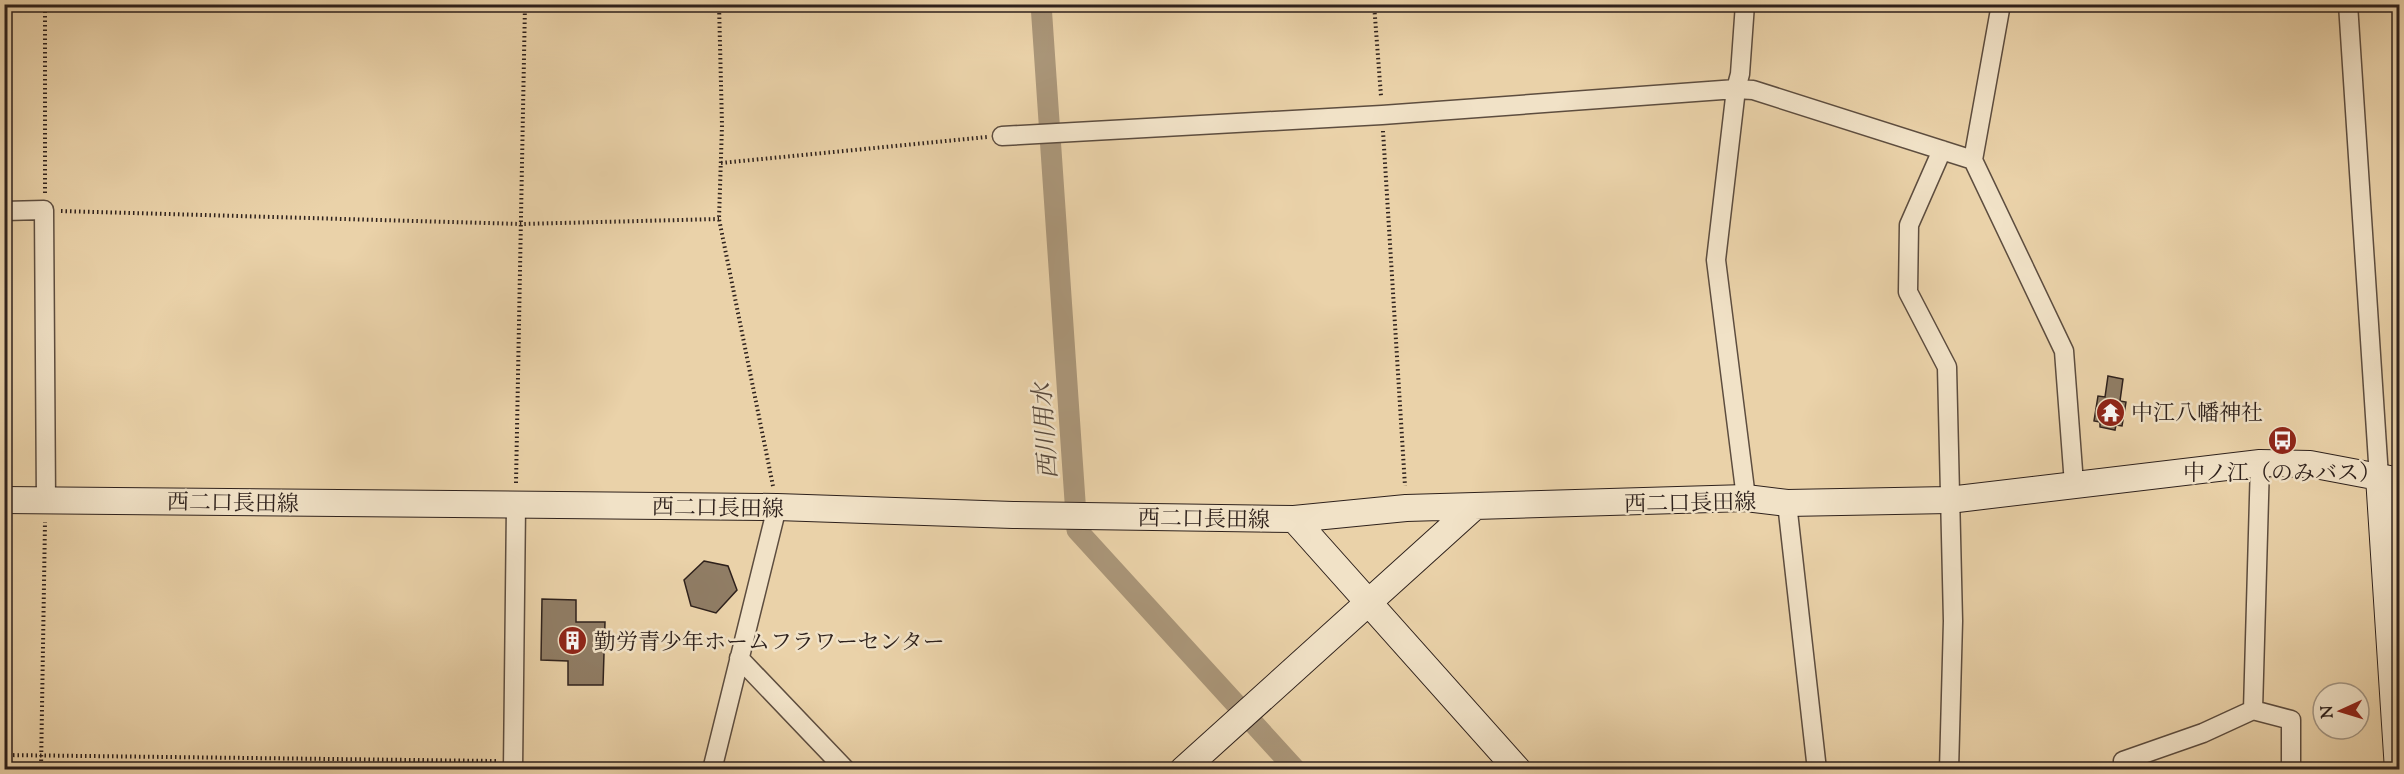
<svg xmlns="http://www.w3.org/2000/svg" width="2404" height="774" font-family="'Sorts Mill Goudy','Noto Serif JP',serif">
	<style>
		.lines { fill: none; stroke-linecap: round; stroke-linejoin: round }
		.canal { stroke: #aa9679; stroke-width: 21 }
		.building { fill: #907d65; stroke: #2e211c; stroke-width: 1.5 }
		.street-casing { stroke: #5d4d3f; stroke-width: 21 }
		.secondary-casing { stroke: #2e211c; stroke-width: 28 }
		.path { stroke: #2e211c; stroke-width: 4; stroke-dasharray: 1.5 3; stroke-linecap: butt }
		.street { stroke: #f1e2c7; stroke-width: 18 }
		.secondary { stroke: #f1e2c7; stroke-width: 26 }
		.rail-casing { stroke: #2e211c; stroke-width: 7 }
		.rail { stroke: #f1e2c7; stroke-width: 4.5; stroke-dasharray: 14; stroke-linecap: butt }
		.labels { text-anchor: middle; stroke-width: 5; stroke-linejoin: round; paint-order: stroke }
		.poi-label { font-size: 22px; fill: #2e211c; stroke: #f1e2c7; text-anchor: start }
		.street-label { font-size: 22px; fill: #2e211c; stroke: #f1e2c7 }
		.water-label { font-size: 24px; font-style: italic; fill: #594a3d; stroke: #f1e2c7 }
	</style>
	<rect width="100%" height="100%" fill="#ead2a9"/>
	<filter id="stains"><feTurbulence type="fractalNoise" baseFrequency=".00333" numOctaves="4"/><feColorMatrix values="0 0 0 0 .2 0 0 0 0 .09 0 0 0 0 .02 0 0 0 .5 -.17"/></filter>
	<radialGradient id="worn" r=".72"><stop offset=".6" stop-color="#630" stop-opacity="0"/><stop offset="1" stop-color="#630" stop-opacity=".3"/></radialGradient>
	<g class="lines">
		<path class="canal" d="M1041 4 1077 530 1296 770"/>
	</g>
	<path class="building" d="M2108 376 2123 379 2120 401 2126 402 2122 426 2116 425 2115 430 2100 427V422L2094 421 2098 396 2105 397Z
		M704 561 728 566 737 590 716 613 691 606 684 580Z
		M542 599 576 600V622H605L603 685H568V661L541 660Z"/>
	<g class="lines">
		<defs>
			<path id="street" d="M1745 4 1740 74 1736 89 1716 260 1746 498
				M2348 4 2379 477
				M1002 136 1382 115 1736 89 1753 90 1973 160 2001 4
				M1942 150 1909 225 1908 292 1947 367 1953 621 1949 770
				M1973 160 2064 351 2074 484
				M4 211 44 210 46 501
				M2260 463 2253 710 2291 720V770
				M1787 503 1817 770
				M739 658 846 770
				M2123 761 2203 733 2253 710
				M513 770 516 505
				M712 770 777 507"/>
			<path id="secondary" d="M2379 477 2398 770
				M4 500 777 507 1013 515 1294 519 1406 508 1746 498 1787 503 1949 500 2260 463 2310 464 2400 481
				M1294 519 1518 770
				M1183 770 1474 507"/>
		</defs>
		<use href="#street" class="street-casing"/>
		<use href="#secondary" class="secondary-casing"/>
		<path class="path" d="M719 4 722 125 719 219 773 486
			M1374 4 1381 96
			M1383 131 1405 486
			M721 163 987 137
			M45 193V4
			M61 211 521 224 719 219
			M516 483 525 4
			M4 755 496 761
			M41 770 45 522"/>
		<use href="#street" class="street"/>
		<use href="#secondary" class="secondary"/>
		<defs>
			<path id="rail" d="M2394 4 2400 10"/>
		</defs>
		<use href="#rail" class="rail-casing"/>
		<use href="#rail" class="rail"/>
	</g>
	<defs>
		<symbol id="temple-disc" viewBox="-11 -11 22 22"><circle r="9.5" fill="#8f2418" stroke="#f1e2c7"/><path d="M0-6L5-2H3V0L6.5 2.5H4V6H1.5V3h-3V6H-4V2.5H-6.5L-3 0V-2H-5Z" fill="#fff"/></symbol>
		<symbol id="bus-disc" viewBox="-11 -11 22 22"><circle r="9.5" fill="#8f2418" stroke="#f1e2c7"/><path d="M-5-6H5V4H4V6H2V4H-2V6H-4V4H-5ZM-3.5-4V0h7V-4ZM-3.5 1.2v1.5H-2V1.2ZM2 1.2v1.5H3.5V1.2Z" fill="#fff"/></symbol>
		<symbol id="building-disc" viewBox="-11 -11 22 22"><circle r="9.5" fill="#8f2418" stroke="#f1e2c7"/><path d="M-4-6H4V6H1V3H-1V6H-4ZM-2.5-4.3h1.7v1.8h-1.7ZM.8-4.3h1.7v1.8H.8ZM-2.5-1h1.7V.8h-1.7ZM.8-1h1.7V.8H.8Z" fill="#fff"/></symbol>
	</defs>
	<g fill-rule="evenodd">
		<use href="#temple-disc" x="2094" y="396" width="33" height="33"/>
		<use href="#bus-disc" x="2266" y="424" width="33" height="33"/>
		<use href="#building-disc" x="556" y="624" width="33" height="33"/>
	</g>
	<g class="labels">
		<g class="poi-label">
			<text x="2131" y="420">中江八幡神社</text>
			<text x="2282" y="480" text-anchor="middle">中ノ江（のみバス）</text>
			<text x="594" y="649">勤労青少年ホームフラワーセンター</text>
		</g>
		<g class="street-label">
			<text transform="translate(233 502) rotate(1)" y="8">西二口長田線</text>
			<text transform="translate(1690 502) rotate(-1)" y="8">西二口長田線</text>
			<text transform="translate(718 507) rotate(1)" y="8">西二口長田線</text>
			<text transform="translate(1204 518) rotate(1)" y="8">西二口長田線</text>
		</g>
		<g class="water-label">
			<text transform="translate(1045 431) rotate(-94)" y="8">西川用水</text>
		</g>
	</g>
	<rect width="2404" height="774" fill="none" stroke="#ead2a9" stroke-width="24"/>
	<rect x="6" y="6" width="2392" height="762" fill="none" stroke="#2e211c" stroke-width="3"/>
	<rect x="12" y="12" width="2380" height="750" fill="none" stroke="#2e211c" stroke-width="1.5"/>
	<g transform="translate(2341 711) rotate(266)"><circle r="28" fill="#f1e2c7" stroke="#a39583" stroke-width="1.5"/>
	<path d="M0-4.5L10 22L0 15L-10 22Z" fill="#8f2418"/>
	<text y="-9" font-size="16" font-weight="bold" text-anchor="middle" fill="#2e211c">N</text>
	</g>
	<rect width="100%" height="100%" filter="url(#stains)"/>
	<rect width="100%" height="100%" fill="url(#worn)"/>
</svg>
